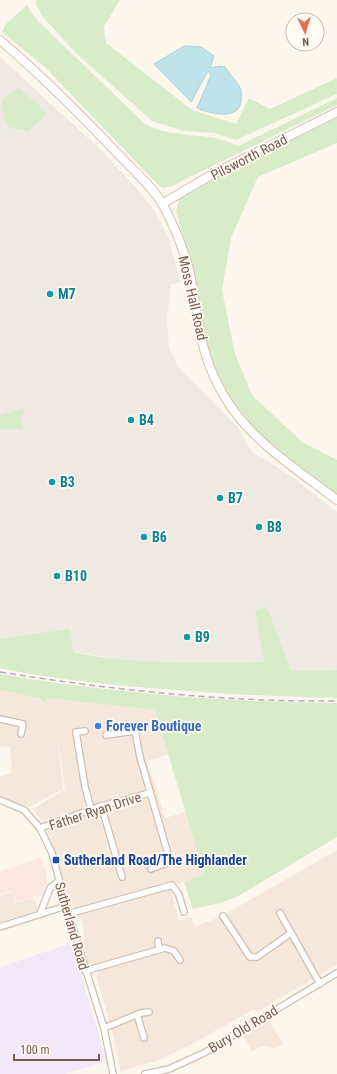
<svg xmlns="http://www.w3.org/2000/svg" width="337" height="1074" font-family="'Roboto Condensed',sans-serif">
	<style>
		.residential { fill: #f5e8da }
		.commercial { fill: #fde8e0 }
		.industrial { fill: #efe9e4 }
		.education { fill: #f3e8fa }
		.green { fill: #d8ecc9 }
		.water { fill: #bfe3e8; stroke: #a5d3da }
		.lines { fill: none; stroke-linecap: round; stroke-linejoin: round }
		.street-casing { stroke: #d1beb0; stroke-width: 8 }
		.secondary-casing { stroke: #d6c0b0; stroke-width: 10 }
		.street { stroke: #fff; stroke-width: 5.5 }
		.secondary { stroke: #fff; stroke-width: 8 }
		.rail { stroke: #b9a8c9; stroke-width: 1.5; stroke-dasharray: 6 4; stroke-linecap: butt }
		.culture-dot { fill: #0f9aa8; stroke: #fffaf3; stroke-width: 1.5 }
		.shop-dot { fill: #3f7fe0; stroke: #fffaf3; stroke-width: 1.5 }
		.transit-dot { fill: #1a4fb4; stroke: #fffaf3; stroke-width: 1.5 }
		.labels { text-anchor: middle; stroke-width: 3.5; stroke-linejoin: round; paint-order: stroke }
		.street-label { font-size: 14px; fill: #7a5c4d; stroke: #fffaf3 }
		.culture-label { font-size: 14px; font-weight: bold; fill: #0d838f; stroke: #fffaf3; text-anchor: start }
		.shop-label { font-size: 14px; font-weight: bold; fill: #366cbe; stroke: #fffaf3; text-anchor: start }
		.transit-label { font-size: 14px; font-weight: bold; fill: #164399; stroke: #fffaf3; text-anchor: start }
	</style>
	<rect width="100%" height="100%" fill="#fdf6ec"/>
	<path class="residential" d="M0 690 39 698 47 703 46 698 155 710 169 754 147 761 165 818 185 812 205 874 170 887 179 920 191 917 195 927 222 916 337 850V964L257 1012 254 1009 194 1043 159 1060 120 1071 112 1031 97 978 98 972 88 963 85 948 83 923 71 903 46 827 33 809 65 789 57 736 63 789 29 807 0 797V777L12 772 10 746 0 747Z
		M12 892 16 903 34 898 38 910 0 922V896Z
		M269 1021 283 1044 272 1049 270 1046 267 1047 265 1045 252 1051 243 1036Z"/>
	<path class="commercial" d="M41 857 46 873 47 883 40 896 16 902 12 891 0 895V872Z"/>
	<path class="industrial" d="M0 57 101 150 138 190 155 212 168 236 180 282 171 285 167 319 169 348 178 367 237 426 251 451 292 477 337 512V670L285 672 123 660 0 639Z"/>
	<path class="education" d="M71 943 100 1038 106 1062 64 1074H0V967Z"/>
	<path class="green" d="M38 0H120L104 26 106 43 192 110 236 124 249 98 270 109 337 78V94L236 140 214 133 184 131 152 121 78 55 42 16 35 2Z
		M27 5 30 11 42 25 145 124C165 135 187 134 209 137 219 138 229 142 238 146L337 98V105L172 186 163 188 157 184 47 69 2 32 5 25Z
		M19 88 36 102 47 114 28 131 9 127 6 123 1 104 4 98Z
		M337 117V143L258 177 231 238 222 290 235 354 252 395 302 442 337 460V495C311 475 281 457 258 434 211 389 208 343 195 284 190 259 182 235 176 211L179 199 191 190Z
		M25 408 20 420 23 426 21 429H0V415Z
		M267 607 291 671 337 670V698C274 697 211 693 148 688 99 683 49 679 0 668V639L69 629 73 652C136 665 200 663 264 662L255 610Z
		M0 674C111 693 224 702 337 703V837L240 895 224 902 193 909 184 882 204 874 155 710 46 698 47 704 39 698 0 690Z"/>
	<path class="water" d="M184 46 201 47 214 56 210 68 220 66 225 67C229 74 239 83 241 90 242 93 241 97 241 100 240 122 209 113 197 108L211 75 208 71 191 102 154 64Z"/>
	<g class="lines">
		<defs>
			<path id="street" d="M0 719 23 724 21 734
				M85 731 76 732 85 787 91 809
				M106 735 135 731 140 757 170 861 151 869
				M0 800 24 810 40 828 52 853 66 906 104 1028 113 1074
				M98 807 104 815 122 877
				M40 828 98 807 149 793
				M280 913 320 984
				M40 914 50 888 59 881
				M68 914 172 885 179 895 184 912
				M223 916 250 957H257L291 933
				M0 927 66 906
				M158 941 159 949
				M85 971 165 948 174 951 180 960
				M137 1014 144 1038
				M104 1028 141 1013 149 1012
				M145 1074 169 1069 204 1053 337 973"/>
			<path id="secondary" d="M0 40C42 76 81 115 119 155 134 171 152 186 163 205 174 225 183 248 189 270 194 293 197 318 202 341 221 422 275 453 337 500
				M162 204 211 175 337 112"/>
		</defs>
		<use href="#street" class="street-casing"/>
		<use href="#secondary" class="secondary-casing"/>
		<use href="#street" class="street"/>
		<use href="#secondary" class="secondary"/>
		<path class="rail" d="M0 672C112 690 224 702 337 701"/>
	</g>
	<g class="culture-dot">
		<circle cx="50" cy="294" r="4"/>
		<circle cx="131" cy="420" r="4"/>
		<circle cx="52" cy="482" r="4"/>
		<circle cx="220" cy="498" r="4"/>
		<circle cx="259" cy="527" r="4"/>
		<circle cx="144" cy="537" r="4"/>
		<circle cx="57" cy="576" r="4"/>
		<circle cx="187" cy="637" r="4"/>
	</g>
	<circle class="shop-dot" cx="98" cy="726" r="4"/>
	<rect class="transit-dot" x="52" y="856" width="8" height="8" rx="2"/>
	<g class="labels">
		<g class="street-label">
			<text transform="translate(249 157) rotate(-27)" y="5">Pilsworth Road</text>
			<text transform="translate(193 298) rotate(77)" y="5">Moss Hall Road</text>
			<text transform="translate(95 811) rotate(-18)" y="5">Father Ryan Drive</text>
			<text transform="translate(72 926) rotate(74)" y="5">Sutherland Road</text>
			<text transform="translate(243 1029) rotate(-31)" y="5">Bury Old Road</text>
		</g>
		<g class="culture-label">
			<text x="58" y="299">M7</text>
			<text x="139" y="425">B4</text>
			<text x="60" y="487">B3</text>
			<text x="228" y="503">B7</text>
			<text x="267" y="532">B8</text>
			<text x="152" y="542">B6</text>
			<text x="65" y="581">B10</text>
			<text x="195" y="642">B9</text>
		</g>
		<g class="shop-label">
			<text x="106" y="731">Forever Boutique</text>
		</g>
		<g class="transit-label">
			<text x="64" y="865">Sutherland Road/The Highlander</text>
		</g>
	</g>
	<g transform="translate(305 32) rotate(176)"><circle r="19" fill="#fffaf3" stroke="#cabbb1"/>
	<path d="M0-3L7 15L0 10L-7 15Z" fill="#e76f51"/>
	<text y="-6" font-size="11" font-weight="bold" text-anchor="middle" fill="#7a5c4d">N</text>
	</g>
	<path d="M14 1054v6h85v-6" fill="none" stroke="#7a5c4d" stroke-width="2"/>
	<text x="20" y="1054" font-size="12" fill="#7a5c4d" stroke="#fffaf3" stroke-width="3" paint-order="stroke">100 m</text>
</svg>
